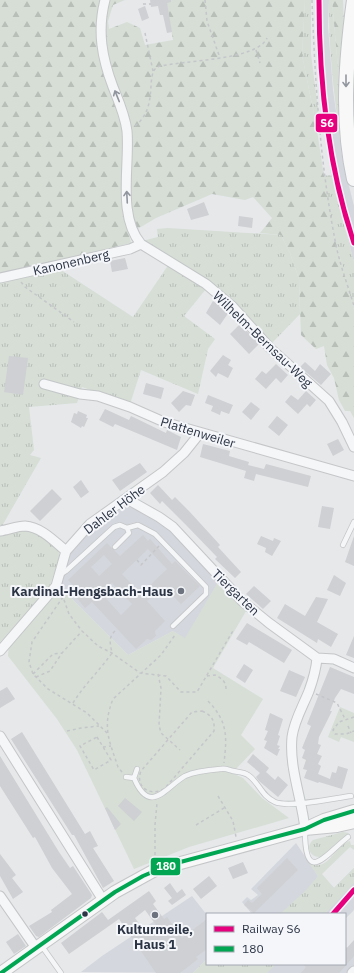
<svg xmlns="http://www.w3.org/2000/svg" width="354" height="973" font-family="'IBM Plex Sans',sans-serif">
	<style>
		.built { fill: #d4d7dd }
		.grass { fill: url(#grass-tufts) }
		.forest { fill: url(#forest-firs) }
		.park { fill: #d6ded6 }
		.building { fill: #ced0d3; fill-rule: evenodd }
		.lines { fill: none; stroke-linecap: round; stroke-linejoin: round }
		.service-casing { stroke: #c4c6c8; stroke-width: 6 }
		.minor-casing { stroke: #c4c6c8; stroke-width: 11 }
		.secondary-casing { stroke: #c4c6c8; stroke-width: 14 }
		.primary-casing { stroke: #c2c5c8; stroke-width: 16 }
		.path { stroke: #c5c6ca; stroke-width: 1.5; stroke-dasharray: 3 3; stroke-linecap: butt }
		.service { stroke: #f5f6f7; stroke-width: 4.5 }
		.minor { stroke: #f5f6f7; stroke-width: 9 }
		.secondary { stroke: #f8f8f8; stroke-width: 12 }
		.primary { stroke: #f8f8f8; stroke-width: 14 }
		.bus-1-casing { stroke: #f4f6f9; stroke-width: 7 }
		.bus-1 { stroke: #00a651; stroke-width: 4 }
		.rail-1-casing { stroke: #f4f6f9; stroke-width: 8 }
		.rail-1 { stroke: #e6007e; stroke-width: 5 }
		.oneway { stroke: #92969e }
		.oneway2 { stroke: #90959e }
		.poi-dot { fill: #6c737f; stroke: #f4f6f9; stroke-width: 1.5 }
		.bus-dot { fill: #2b3445; stroke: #f4f6f9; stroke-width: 1.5 }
		.labels { text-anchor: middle; stroke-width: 4; stroke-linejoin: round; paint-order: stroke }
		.street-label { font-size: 13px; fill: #2b3445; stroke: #f4f6f9 }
		.poi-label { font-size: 13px; font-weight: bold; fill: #2b3445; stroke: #f4f6f9; text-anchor: end }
		.line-badge { stroke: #f4f6f9; stroke-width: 1.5 }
		.badge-label { font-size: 11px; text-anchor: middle; font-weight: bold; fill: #fff }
	</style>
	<defs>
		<pattern id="grass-tufts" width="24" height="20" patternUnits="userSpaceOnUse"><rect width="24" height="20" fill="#d6ded6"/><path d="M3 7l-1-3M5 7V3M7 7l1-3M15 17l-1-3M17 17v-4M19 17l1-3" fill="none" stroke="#b8bfb9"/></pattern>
		<pattern id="forest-firs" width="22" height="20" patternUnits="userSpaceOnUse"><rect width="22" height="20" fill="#d6ded6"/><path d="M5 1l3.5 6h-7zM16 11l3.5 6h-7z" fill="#b8bfb9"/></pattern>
	</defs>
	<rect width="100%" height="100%" fill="#e6e8ea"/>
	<path class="built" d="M316 0H329L328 26 333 90 343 162 354 206V262L331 175 316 51Z
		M128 506 152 517 171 530 219 581 185 639 173 631 128 655 60 587 68 554 88 530 124 507Z
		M296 843 318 876 321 874 334 888 354 868V910L345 919V914H252L242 902 247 897 251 900 258 895 251 889Z
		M192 896 207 915V959L193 973 81 972 102 956Z
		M345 946 354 954V968L349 973H233L225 964H345Z"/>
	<path class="grass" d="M305 0H311V54L319 118 316 124 302 55Z
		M329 0H332L340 91 343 162C336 108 328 55 329 0Z
		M331 175 354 262V310L332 228 323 176Z
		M168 228 281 235 290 253 299 279 300 314 272 343 233 300 207 281 142 241 158 237 157 229Z
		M169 264 206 289 184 316 215 339 208 349 198 394 141 370 130 404 82 387 77 403 29 407 34 450 30 455 41 458 2 526 0 525V281L58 268 133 317Z
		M24 529C39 533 56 539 60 556L49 588 0 642V533Z
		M343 832 349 833 321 857C310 858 305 847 313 840Z
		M350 841 351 845H354V850L350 847 322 874 334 888 354 868V883L325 914H280L306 890 318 876 308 862C328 875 334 845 350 841Z
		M207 959V964H276L267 973H193Z"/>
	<path class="forest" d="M0 0H125L113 5 108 21 109 29 127 22 140 28 145 45 173 40 166 0H305L302 55 316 124 332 228 354 310V418L350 411H345L339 400 334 378 327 365 324 346 316 349 301 335 299 279 290 253 281 235 260 233 272 218 253 197 245 200 212 194 156 218 129 234 131 243 0 275Z
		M332 0H343L344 27 340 91Z"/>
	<path class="park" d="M217 584 246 611 213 668 263 699 241 735 255 749 232 773 243 778 262 798 289 818 189 847 134 869 77 750 57 719 8 656 9 643 60 587 128 655 173 631 185 638Z
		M340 707 354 713V742L341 737 339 742 328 737Z"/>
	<path class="building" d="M150 0H171V2L167 3 172 32 167 33 163 15H160L158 6 151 7Z
		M145 6 149 18 142 21 138 9Z
		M204 202 209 215 191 220 187 209Z
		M239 216 253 218 252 228 238 226Z
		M125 258 128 269 112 272 110 261Z
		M213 301 229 312 220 325 206 313Z
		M240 324 259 344 249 354 230 334Z
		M223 355 231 360 228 365 233 368 228 378 218 373 216 377 210 371Z
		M9 356 28 358 23 395 4 392Z
		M305 362 315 371 320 364 331 374 321 385 300 367Z
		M276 364 288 375 281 383 276 378 266 389 255 379 262 371 266 374Z
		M146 383 164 388 161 399 143 394Z
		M183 391 195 395 191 406 186 405 179 412 171 403Z
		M306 391 316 400 310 407 307 404 298 414 285 402 291 395 298 400Z
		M208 395 233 405 229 414 221 411 220 415 211 411 213 406 205 403Z
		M251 402 260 409 251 420 242 412Z
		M105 409 129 420 131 416 166 433 167 430 181 437 177 450 115 424 113 427 99 420Z
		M78 411 87 415 86 418H88L84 427 82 426 81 428 71 422 74 413 77 414Z
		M277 416 288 425 279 436 268 427Z
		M338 439 344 450 333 456 327 444Z
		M203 444 230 451 229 456 249 462 248 465 264 469 266 464 311 476 308 487 256 474 254 481 244 478 246 471 200 457Z
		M140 463 147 472 120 491 112 480Z
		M81 480 89 492 81 498 73 487Z
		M158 485 172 500 175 497 189 511 220 545 218 547 241 572 235 578 215 559 217 557 186 525 162 501 160 504 150 493Z
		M52 489 62 499 40 521 30 511Z
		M322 506 334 508 330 529 318 527Z
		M143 535 148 541 150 539 172 564 175 561 200 586 181 604 172 595 170 597 162 587 147 601 165 621 155 631 156 636 151 640 147 639 136 649 92 602 85 608 76 597 80 593 68 580 107 543 120 556ZM148 549 167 569 141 594 122 574ZM104 555 112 564 99 576 91 567ZM112 583 132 604 121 615 101 593Z
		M261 536 273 541 274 538 281 541 272 556 265 552 266 548 257 544Z
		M354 536V566L345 562Z
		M334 575 346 583 340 596 327 590Z
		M254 586 271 601 263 609 246 594Z
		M316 597 328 599 317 622 338 634 331 647 318 639 317 643 277 618 285 604 305 616Z
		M247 623 292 650 284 663 249 642 247 645 236 639Z
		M354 636V658L346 655Z
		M244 664 253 670 245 683 236 677Z
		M330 667 354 677V694L341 689 335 698 330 711H332L319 737 318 744 321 745 317 754 322 756 318 764 321 766 318 774 330 779 332 772 336 773 338 766 348 769 342 789 319 782 318 783 304 778 307 770 303 769 306 760 302 758 305 750 302 748 311 726 307 724Z
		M289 670 305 677 296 697 280 691Z
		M7 687 15 699 0 708V691Z
		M270 713 283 719 278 735 280 736 277 745 280 746 278 749H280L277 756 264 748 267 741 264 740 268 731 265 730Z
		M22 732 85 834 90 831 98 846 93 848 114 881 103 888 74 835H72L11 739Z
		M253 754 269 768 266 772 275 780 278 776 288 785 278 797 259 781 256 777 260 773 247 762Z
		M0 756 59 852 70 868 73 866 92 895 91 898 39 937 36 936 29 926 52 912 51 910 72 894 52 868 35 837 33 838 0 786Z
		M125 798 142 812 134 821 118 806Z
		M107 807 121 824 115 830 105 808Z
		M0 854 16 875 12 878 23 892 13 899 0 876Z
		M287 858 298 870 254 913 244 905 248 900 252 903 262 894 257 888Z
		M243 862 248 873 233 879 228 868Z
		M209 876 217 886 201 899 193 889Z
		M170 883 177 893 182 889 186 895 172 905 168 901 172 898 164 888Z
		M149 891 156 901 153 904 164 919 167 917 182 938 207 919V949L196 957 198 959 180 973H156L119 919 69 954 61 943 102 912 108 920ZM145 910 156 925 146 933 135 918Z
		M18 934 26 946 14 954 6 942Z
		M354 940V956L339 973H301L306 967 302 964H345V950Z"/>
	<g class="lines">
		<defs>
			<path id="service" d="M343 545 354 522
				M115 547 129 533 127 528
				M60 575 66 571 114 527 120 525 127 528 138 525 155 534 206 587V594L173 626
				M126 777 134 778C150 817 167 786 185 776 196 771 209 770 221 769 225 768 229 770 233 771 237 772 244 772 248 775 259 782 261 796 275 802 289 808 335 798 351 796
				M134 778 137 769
				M305 831C305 887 326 854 348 837
				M41 945 61 973"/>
			<path id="minor" d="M105 0C97 31 102 58 113 87 119 102 125 115 127 131 130 165 117 216 141 244L206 284 233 307 270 348 329 401 342 422 354 447
				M0 278 130 249 141 244
				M44 384 80 394 98 396 130 407 164 422 354 476
				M127 499 159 517 173 527 242 601 269 623 317 658 334 659 354 668
				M0 531C8 530 17 526 25 526 41 527 54 541 66 551
				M0 651 56 586 66 551 90 524 163 472 184 453 200 433
				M0 736 103 900
				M305 829C302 799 289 768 292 737 294 721 303 706 309 691 313 680 316 670 317 658
				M0 896 36 948
				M352 973 354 971"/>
			<path id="secondary" d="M311 826 324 820 354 811
				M1 973 115 892 155 870 305 829 337 826 354 822"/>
			<path id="primary" d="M354 0C346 59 341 120 354 179"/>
		</defs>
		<use href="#service" class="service-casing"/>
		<use href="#minor" class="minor-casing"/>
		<use href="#secondary" class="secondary-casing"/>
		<use href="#primary" class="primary-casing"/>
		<path class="path" d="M205 0 207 21 220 58
			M312 0C315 81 320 165 336 245 340 265 348 286 354 306
			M143 4H151
			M145 33 153 71
			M256 50 260 63
			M135 126C159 107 145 76 157 67 181 60 257 61 267 38
			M21 282 25 287 74 322
			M137 560 141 565 159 546
			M64 588 63 597 69 614 82 631 98 646 112 653 140 673 166 676 181 692H197L234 629
			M63 597 32 642 29 662 33 674 48 689 87 713 107 733
			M33 674 53 654 62 653
			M158 674 161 688 159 725 161 733 180 750
			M207 676 215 675C221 678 226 681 226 689
			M36 677 50 671 62 653 82 631
			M316 694 337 703 345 719
			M208 701C228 722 227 736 224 763
			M73 703C84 685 100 670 112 653 110 643 108 637 116 630
			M202 711C212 715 215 721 214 731L166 787C154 798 134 789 141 771L192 712Z
			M354 717 339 722 333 730 335 734H346L354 731
			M348 726 351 733
			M67 731 81 728 99 726
			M97 737 111 760 94 770 80 746Z
			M103 747 111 746
			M122 772 118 767C109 740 102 727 113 699L161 655 175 635
			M218 796 233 821 236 837
			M196 825 224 808
			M155 861V825L157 803"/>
		<use href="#service" class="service"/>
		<use href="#minor" class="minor"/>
		<use href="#secondary" class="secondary"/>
		<use href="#primary" class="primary"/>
		<defs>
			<path id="bus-1" d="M1 973 115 892 143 876 169 865 305 829 324 820 354 811"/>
		</defs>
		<use href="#bus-1" class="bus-1-casing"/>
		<use href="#bus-1" class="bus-1"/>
		<defs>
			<path id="rail-1" d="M319 0C319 81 328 166 354 243
				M333 914 354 890"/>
		</defs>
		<use href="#rail-1" class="rail-1-casing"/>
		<use href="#rail-1" class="rail-1"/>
	</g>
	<defs><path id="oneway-shaft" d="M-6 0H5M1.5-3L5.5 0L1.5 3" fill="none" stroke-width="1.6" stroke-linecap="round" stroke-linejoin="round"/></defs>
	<use class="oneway" href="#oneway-shaft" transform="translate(346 81) rotate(90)"/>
	<g class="oneway2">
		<use href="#oneway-shaft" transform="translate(117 96) rotate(-112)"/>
		<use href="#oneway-shaft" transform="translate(127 197) rotate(-93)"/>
	</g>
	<g class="poi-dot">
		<circle cx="181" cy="591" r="4"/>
		<circle cx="155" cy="915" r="4"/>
	</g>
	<circle class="bus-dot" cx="85" cy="914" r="3.5"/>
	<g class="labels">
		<g class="street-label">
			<text transform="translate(71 262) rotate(-13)" y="5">Kanonenberg</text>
			<text transform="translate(263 339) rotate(44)" y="5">Wilhelm-Bernsau-Weg</text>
			<text transform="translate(198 432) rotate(17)" y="5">Plattenweiler</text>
			<text transform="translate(114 509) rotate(-37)" y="5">Dahler Höhe</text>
			<text transform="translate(236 592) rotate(44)" y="5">Tiergarten</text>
		</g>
		<g class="poi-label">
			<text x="173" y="596">Kardinal-Hengsbach-Haus</text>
			<text x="155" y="934" text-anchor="middle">Kulturmeile,<tspan x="155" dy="15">Haus 1</tspan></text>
		</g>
	</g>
	<g class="line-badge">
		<rect x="315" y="113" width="23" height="20" rx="4" fill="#e6007e"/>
		<rect x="150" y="857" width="31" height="19" rx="4" fill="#00a651"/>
	</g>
	<g class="badge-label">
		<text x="327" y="127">S6</text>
		<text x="166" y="870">180</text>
	</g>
	<rect x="206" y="913" width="140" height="52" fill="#f4f6f9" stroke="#a4a8b1"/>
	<rect x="214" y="926" width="20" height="6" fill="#e6007e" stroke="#a4a8b1"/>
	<text x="242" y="933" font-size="12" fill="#2b3445">Railway S6</text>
	<rect x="214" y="946" width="20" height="6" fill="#00a651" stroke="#a4a8b1"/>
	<text x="242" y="953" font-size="12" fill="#2b3445">180</text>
</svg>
